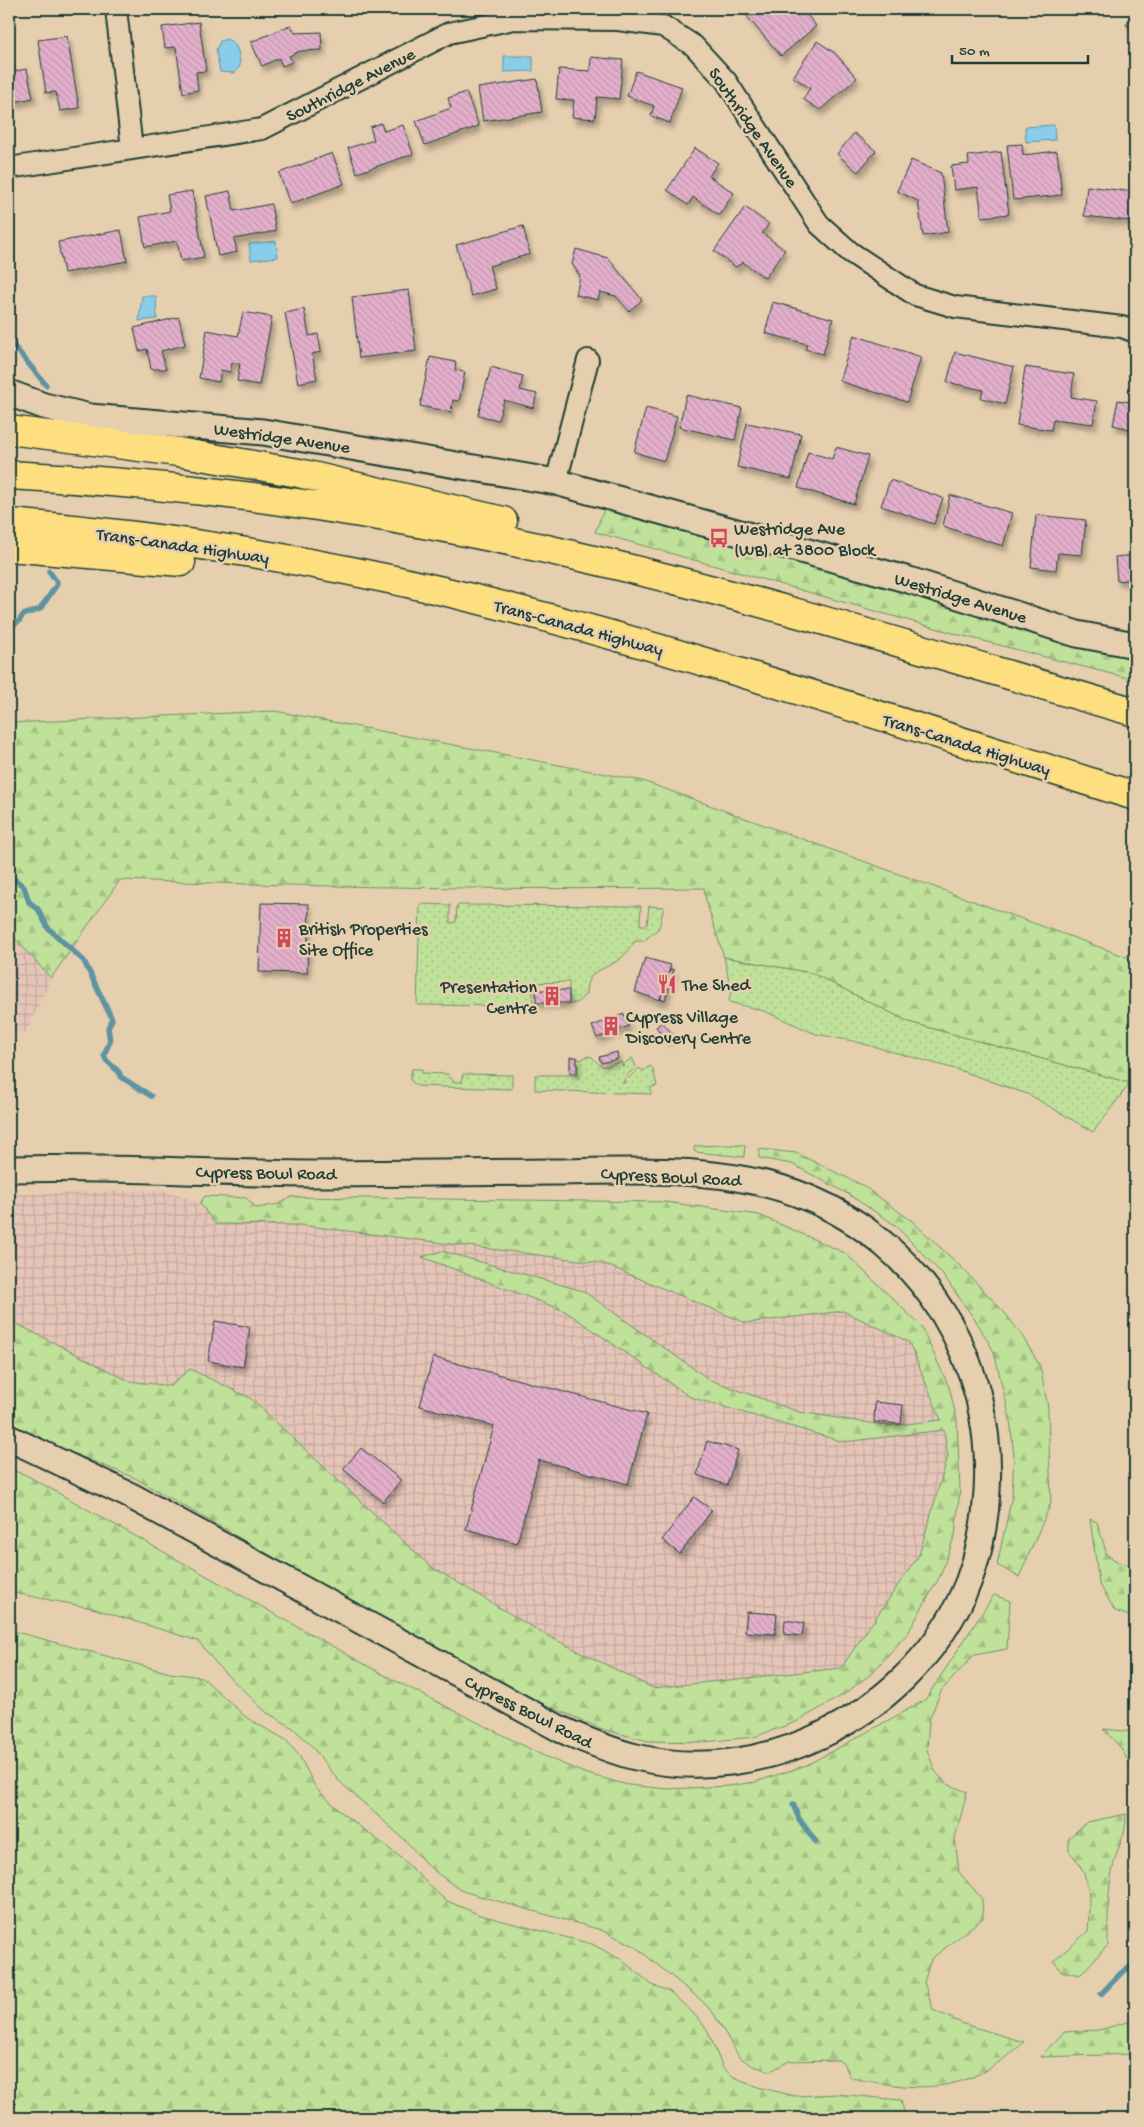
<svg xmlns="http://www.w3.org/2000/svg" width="1144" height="2127" font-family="'Gochi Hand',sans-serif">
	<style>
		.industrial { fill: url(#industrial-grid) }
		.grass { fill: url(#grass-dots); stroke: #708f67 }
		.forest { fill: url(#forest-firs); stroke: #708f67 }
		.water { fill: #89cdea; stroke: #5f93a1 }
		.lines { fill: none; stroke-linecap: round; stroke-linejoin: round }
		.stream { stroke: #5f93a1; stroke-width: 5.5 }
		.building { fill: url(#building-back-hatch); stroke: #1f3d34; filter: url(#shadow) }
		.minor-casing { stroke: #1f3d34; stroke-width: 24 }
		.tertiary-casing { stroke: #1f3d34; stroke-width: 29 }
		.motorway-casing { stroke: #1f3d34; stroke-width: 31 }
		.minor { stroke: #e6cfaf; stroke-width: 20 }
		.tertiary { stroke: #e6cfaf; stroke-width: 25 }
		.motorway { stroke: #fedf80; stroke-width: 28 }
		.labels { text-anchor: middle; stroke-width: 5; stroke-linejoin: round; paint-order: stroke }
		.street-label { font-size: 18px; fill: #1f3d34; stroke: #e6cfaf }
		.poi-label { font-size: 18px; fill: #1f3d34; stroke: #e6cfaf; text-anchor: start }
	</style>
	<defs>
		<pattern id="industrial-grid" width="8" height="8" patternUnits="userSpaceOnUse" patternTransform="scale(1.25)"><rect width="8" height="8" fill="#e5c5b7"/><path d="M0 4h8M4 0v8" fill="none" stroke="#c4aa9e"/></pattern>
		<pattern id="grass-dots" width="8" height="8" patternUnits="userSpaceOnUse" patternTransform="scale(1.25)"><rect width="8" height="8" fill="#c0e19a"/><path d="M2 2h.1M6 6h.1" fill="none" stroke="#a5c285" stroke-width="1.8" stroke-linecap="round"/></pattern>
		<pattern id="forest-firs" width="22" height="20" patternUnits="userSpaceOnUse" patternTransform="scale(1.25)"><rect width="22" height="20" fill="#c0e19a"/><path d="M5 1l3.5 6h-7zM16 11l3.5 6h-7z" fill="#a5c285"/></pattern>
		<pattern id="building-back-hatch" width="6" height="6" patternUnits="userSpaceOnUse" patternTransform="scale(1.25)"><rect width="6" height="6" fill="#e3afcb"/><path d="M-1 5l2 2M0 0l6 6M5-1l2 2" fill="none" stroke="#c297af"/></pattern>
		<filter id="shadow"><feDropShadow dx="3" dy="5.5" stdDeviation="2.5" flood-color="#0004"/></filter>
	</defs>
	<rect width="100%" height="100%" fill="#e6cfaf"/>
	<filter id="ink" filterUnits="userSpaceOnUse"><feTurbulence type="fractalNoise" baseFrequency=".02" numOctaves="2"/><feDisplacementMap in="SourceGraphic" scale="10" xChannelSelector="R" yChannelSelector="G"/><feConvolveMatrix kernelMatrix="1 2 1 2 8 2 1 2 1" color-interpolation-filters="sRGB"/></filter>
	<g filter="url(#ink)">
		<path class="industrial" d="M9 932 51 978 26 1033 9 1028Z
			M165 1190 200 1203 215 1224 300 1225 602 1263 746 1323 843 1311 909 1342 944 1430 948 1456 919 1555 841 1668 653 1688 542 1633 430 1566 250 1398 129 1381 9 1320V1194Z"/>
		<path class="grass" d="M420 904 450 905V923L456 922 457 905 641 906 640 925H647L649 906 664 907 659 928 644 941H635C631 947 626 954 620 959 604 971 586 969 586 994L578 1002 569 1005V982L533 983V1006L417 1005Z
			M724 957 812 973 909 1022 1130 1083 1093 1132 1030 1095 959 1070 853 1041 816 1034 764 1011 729 1002 731 990Z
			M587 1056 592 1057C604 1071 603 1066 621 1062L623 1067 625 1063 632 1058 636 1066 625 1078 623 1084 639 1068 643 1071 650 1066 653 1069 657 1086 651 1087V1094L535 1090V1075H577V1058L581 1060Z
			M412 1069H422V1073L448 1074 454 1082H462L463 1074 512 1075V1089L417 1086 410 1080Z"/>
		<path class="forest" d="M604 510 1047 632 1135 648V680L960 635 595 532Z
			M275 711 643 781 1135 960V1074L1130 1083 909 1022 812 973 724 957 706 901 704 888C509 890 315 887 120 880L51 978 9 932V723Z
			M725 1145H745L744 1157 695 1152 694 1148 695 1146Z
			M759 1149 796 1153 862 1185 912 1221 961 1267 1005 1313 1021 1334 1040 1366 1048 1408 1051 1503 1019 1577 997 1565 1012 1496 1014 1457 1010 1419 994 1352 978 1324 943 1275 895 1225 848 1194 792 1164 759 1158Z
			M205 1196 246 1198 257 1208 279 1204 292 1197 666 1202 759 1215 845 1253 921 1326 949 1387 957 1420 960 1490 955 1535 940 1576 908 1633 871 1674 843 1695 796 1722 754 1737 703 1742 648 1741 605 1730 522 1695 388 1623 135 1478 9 1428V1320L129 1381 170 1386 190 1369 250 1398 430 1566 542 1633 653 1688 841 1668 919 1555 948 1456 944 1430 844 1442 690 1397 565 1311 422 1257 442 1251 583 1291 710 1380 799 1412 889 1426 941 1420 909 1342 843 1311 746 1323 602 1263 300 1225 215 1224 200 1203Z
			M9 1469 26 1475 384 1675 542 1755 584 1773 628 1785 668 1789 729 1786 755 1782 807 1765 925 1700 994 1595 1010 1601 1007 1649 974 1655 941 1691 929 1720 927 1750 935 1771 947 1784 967 1792 955 1838 959 1872 982 1899 983 1918 931 1959 924 1982 933 2010 964 2024 1024 2042C966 2095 925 2092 851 2078L844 2064 838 2060 789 2061 771 2071 753 2066 739 2057 714 2014 701 2000 633 1945 601 1930 462 1891 445 1879 427 1865 406 1841 339 1781 310 1744 293 1728 266 1712 221 1669 198 1641 92 1608 9 1592Z
			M1090 1519 1097 1522 1107 1555 1120 1563 1135 1566V1618L1115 1611 1099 1583Z
			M9 1630 170 1673 202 1677 247 1718 286 1740 300 1757 316 1788 342 1813 399 1856 445 1900 480 1915 592 1944 622 1960 652 1985 669 1991 691 2011 707 2029 723 2068 734 2077 758 2087 795 2096 837 2094 901 2100 905 2115 909 2118H9Z
			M1103 1729 1135 1732V1772L1120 1747Z
			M1126 1814C1127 1832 1118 1846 1114 1863 1107 1890 1108 1918 1108 1945L1080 1975 1061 1971 1054 1961 1088 1931C1090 1900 1092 1875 1069 1851V1838L1087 1822Z
			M1135 2020V2054L1040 2057 1064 2032 1099 2030Z"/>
		<path class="water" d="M227 39C239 45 239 53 240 66L235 73 220 72 216 50 220 41Z
			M504 56H533V71L504 72Z
			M1054 125 1055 140 1026 142 1025 127Z
			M276 241 278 257 251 260 249 244Z
			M142 296H156L157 319 139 321Z"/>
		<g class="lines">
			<path class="stream" d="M9 340 46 385
				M9 628 19 621 23 615 40 609 56 586 57 582 49 571
				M9 871 11 876 24 887 29 902 38 909 48 928 84 961 112 1019 108 1028 110 1041 104 1055 106 1060 119 1072 121 1077 151 1096
				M793 1804 799 1819 816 1842
				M1101 1994 1121 1973 1135 1964"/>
		</g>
		<path class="building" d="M751 9H802L816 26 781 56 745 14Z
			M1130 9H1135V31L1126 25 1135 12Z
			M199 22 206 71 196 72 198 90 183 93 176 47 165 48 162 27Z
			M291 25 295 33 321 32 322 50 300 51 289 56 292 62 282 66 279 58 262 66 251 42Z
			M67 36 79 108 60 111 56 92 46 93 38 40Z
			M817 41 835 53 857 78 820 110 803 99 810 88 793 77Z
			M591 57 623 60 619 99 597 97 595 119 572 117 574 100 556 99 559 69 590 71Z
			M27 69 33 98 9 103V72Z
			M636 71 682 87 670 123 651 116 654 106 627 96Z
			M537 79 542 112 483 121 478 88Z
			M466 92 479 126 425 145 416 121 451 108 448 98Z
			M381 123 384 131 403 125 413 154 357 173 348 148 374 140 370 127Z
			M854 133 876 151 858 172 837 154Z
			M1022 144 1023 155 1057 151 1062 195 1013 200 1007 145Z
			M695 148 718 163 709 176 734 193 719 215 693 197 688 205 667 190Z
			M1001 152 1009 214 982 217 978 187 954 190 951 166 969 164 968 156Z
			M332 153 344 184 290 204 279 173Z
			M911 160 941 173 948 232 923 236 918 201 897 191Z
			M1087 186 1133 192 1130 221 1084 216Z
			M192 191 204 257 181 261 177 241 145 247 140 217 170 211 167 195Z
			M230 191 234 211 271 204 276 231 234 239 237 252 218 256 206 196Z
			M745 207 769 224 762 233 785 250 765 278 743 262 736 267 714 251Z
			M523 226 530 254 489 266 496 289 471 296 456 245Z
			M121 230 127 261 64 273 58 242Z
			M576 249 608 258 642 300 629 311 616 296 600 292 598 300 576 295 580 276 572 264Z
			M409 290 416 351 359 358 352 297Z
			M773 302 833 319 823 354 805 349 807 344 765 333Z
			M304 309 309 336 318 334 321 352 312 354 317 379 298 383 285 313Z
			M243 312 272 317 259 385 237 381 240 364 232 363 230 372 221 370 219 382 199 378 207 330 238 336Z
			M179 317 185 345 161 351 166 369H151L147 349 139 351 134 328Z
			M854 335 921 357 907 402 839 381Z
			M955 352 1014 367 1005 404 981 398 983 390 947 382Z
			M430 357 456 362 455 370 465 372 459 401 453 400 451 412 420 406Z
			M491 367 523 376 520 390 537 394 533 408 504 400 498 420 478 415Z
			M1025 367 1074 374 1071 397 1097 401 1093 424 1053 419 1051 430 1017 425Z
			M686 395 742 408 735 440 679 427Z
			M1118 400 1135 403V430L1113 425Z
			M646 408 677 416 664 461 634 452Z
			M747 423 801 434 791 479 737 467Z
			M836 447 868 456 854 504 798 488 808 452 832 459Z
			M890 480 943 498 934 524 881 506Z
			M950 495 1012 513 1003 546 943 526Z
			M1036 515 1086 520 1082 555 1058 553 1056 570 1031 567Z
			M1135 555V579L1117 581 1115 557Z
			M261 903 309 904 307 973 259 972Z
			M645 958 671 965 660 1000 635 992Z
			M670 969 674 970 665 1000 660 999Z
			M536 990H569V1003H536Z
			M624 1014 629 1026 597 1038 592 1026Z
			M662 1022 673 1035 666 1040 656 1027Z
			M617 1052 618 1059 601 1063 599 1057Z
			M570 1057H577V1073H570Z
			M215 1321 250 1327 243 1367 208 1361Z
			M433 1357 647 1414 628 1484 539 1460 517 1543 466 1529 494 1426 420 1406Z
			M875 1402 903 1405 901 1424 874 1422Z
			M707 1441 738 1450 727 1485 697 1475Z
			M361 1448 401 1480 383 1502 343 1469Z
			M694 1497 712 1510 680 1554 662 1540Z
			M747 1612 777 1614 775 1634 745 1632Z
			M785 1620 804 1623 802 1636 784 1634Z"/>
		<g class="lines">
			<defs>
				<path id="minor" d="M116 9 132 149
					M9 168 262 129 449 33 514 19 618 20 663 26 694 46 726 81 819 224 850 252 915 295 955 307 1122 327 1135 332
					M556 482 588 360"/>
				<path id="tertiary" d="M9 393 44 406 90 417 263 432 556 482 909 580 1077 634 1135 645
					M9 1169C114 1166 220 1174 325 1174 401 1173 478 1173 554 1172 636 1171 728 1165 806 1197 924 1245 995 1364 987 1491 985 1529 977 1566 960 1601 904 1716 762 1788 636 1757 610 1751 586 1740 562 1730L131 1496 9 1438"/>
				<path id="motorway" d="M9 430 178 452 299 473 503 521
					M9 475C206 485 402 514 594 560 776 603 955 660 1135 712
					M9 523C155 535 304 558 447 592 679 648 907 725 1135 796
					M9 547 181 562"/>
			</defs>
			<use href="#minor" class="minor-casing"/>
			<use href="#tertiary" class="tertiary-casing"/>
			<use href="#motorway" class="motorway-casing"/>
			<use href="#minor" class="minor"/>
			<use href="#tertiary" class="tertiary"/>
			<use href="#motorway" class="motorway"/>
		</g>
	</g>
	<defs>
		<symbol id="bus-bare" viewBox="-9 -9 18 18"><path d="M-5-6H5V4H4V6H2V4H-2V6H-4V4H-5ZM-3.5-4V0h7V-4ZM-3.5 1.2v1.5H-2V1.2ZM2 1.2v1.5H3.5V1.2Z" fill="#d1495b" stroke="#e6cfaf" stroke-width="2.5" paint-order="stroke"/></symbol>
		<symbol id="building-bare" viewBox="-9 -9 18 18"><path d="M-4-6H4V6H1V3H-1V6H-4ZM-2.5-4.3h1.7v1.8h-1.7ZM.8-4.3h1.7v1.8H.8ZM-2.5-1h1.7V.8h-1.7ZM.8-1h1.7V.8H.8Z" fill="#d1495b" stroke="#e6cfaf" stroke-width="2.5" paint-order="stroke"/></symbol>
		<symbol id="restaurant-bare" viewBox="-9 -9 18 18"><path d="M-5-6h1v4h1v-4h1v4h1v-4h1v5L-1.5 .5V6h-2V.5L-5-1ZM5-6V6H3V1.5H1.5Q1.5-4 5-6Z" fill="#d1495b" stroke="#e6cfaf" stroke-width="2.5" paint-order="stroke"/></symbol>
	</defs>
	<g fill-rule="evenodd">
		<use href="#bus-bare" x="705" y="524" width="28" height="28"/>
		<use href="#building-bare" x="270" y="924" width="28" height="28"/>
		<use href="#restaurant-bare" x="653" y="970" width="28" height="28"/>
		<use href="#building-bare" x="538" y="982" width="28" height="28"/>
		<use href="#building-bare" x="597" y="1012" width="28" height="28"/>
	</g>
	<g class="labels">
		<g class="street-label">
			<text transform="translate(350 84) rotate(-27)" y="6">Southridge Avenue</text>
			<text transform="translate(754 127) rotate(55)" y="6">Southridge Avenue</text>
			<text transform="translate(282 437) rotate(8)" y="6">Westridge Avenue</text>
			<text transform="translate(183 545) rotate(8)" y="6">Trans-Canada Highway</text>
			<text transform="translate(961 597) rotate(17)" y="6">Westridge Avenue</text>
			<text transform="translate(579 627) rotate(15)" y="6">Trans-Canada Highway</text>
			<text transform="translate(967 744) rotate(17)" y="6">Trans-Canada Highway</text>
			<text transform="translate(266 1172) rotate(1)" y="6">Cypress Bowl Road</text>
			<text transform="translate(671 1176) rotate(3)" y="6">Cypress Bowl Road</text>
			<text transform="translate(529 1711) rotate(27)" y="6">Cypress Bowl Road</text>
		</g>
		<g class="poi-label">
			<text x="734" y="534">Westridge Ave<tspan x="734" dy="21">(WB) at 3800 Block</tspan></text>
			<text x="299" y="934">British Properties<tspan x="299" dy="21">Site Office</tspan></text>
			<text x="682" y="990">The Shed</text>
			<text x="537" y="992" text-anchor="end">Presentation<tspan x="537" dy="21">Centre</tspan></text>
			<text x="626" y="1022">Cypress Village<tspan x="626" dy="21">Discovery Centre</tspan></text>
		</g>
	</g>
	<rect width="1144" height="2127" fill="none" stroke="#e6cfaf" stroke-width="30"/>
	<rect x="15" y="15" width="1114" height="2097" fill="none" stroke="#1f3d34" stroke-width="2" filter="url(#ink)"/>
	<path d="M952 55v8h136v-8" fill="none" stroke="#1f3d34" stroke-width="2.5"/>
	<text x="959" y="55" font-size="15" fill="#1f3d34" stroke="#e6cfaf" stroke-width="4" paint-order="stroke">50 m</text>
</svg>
